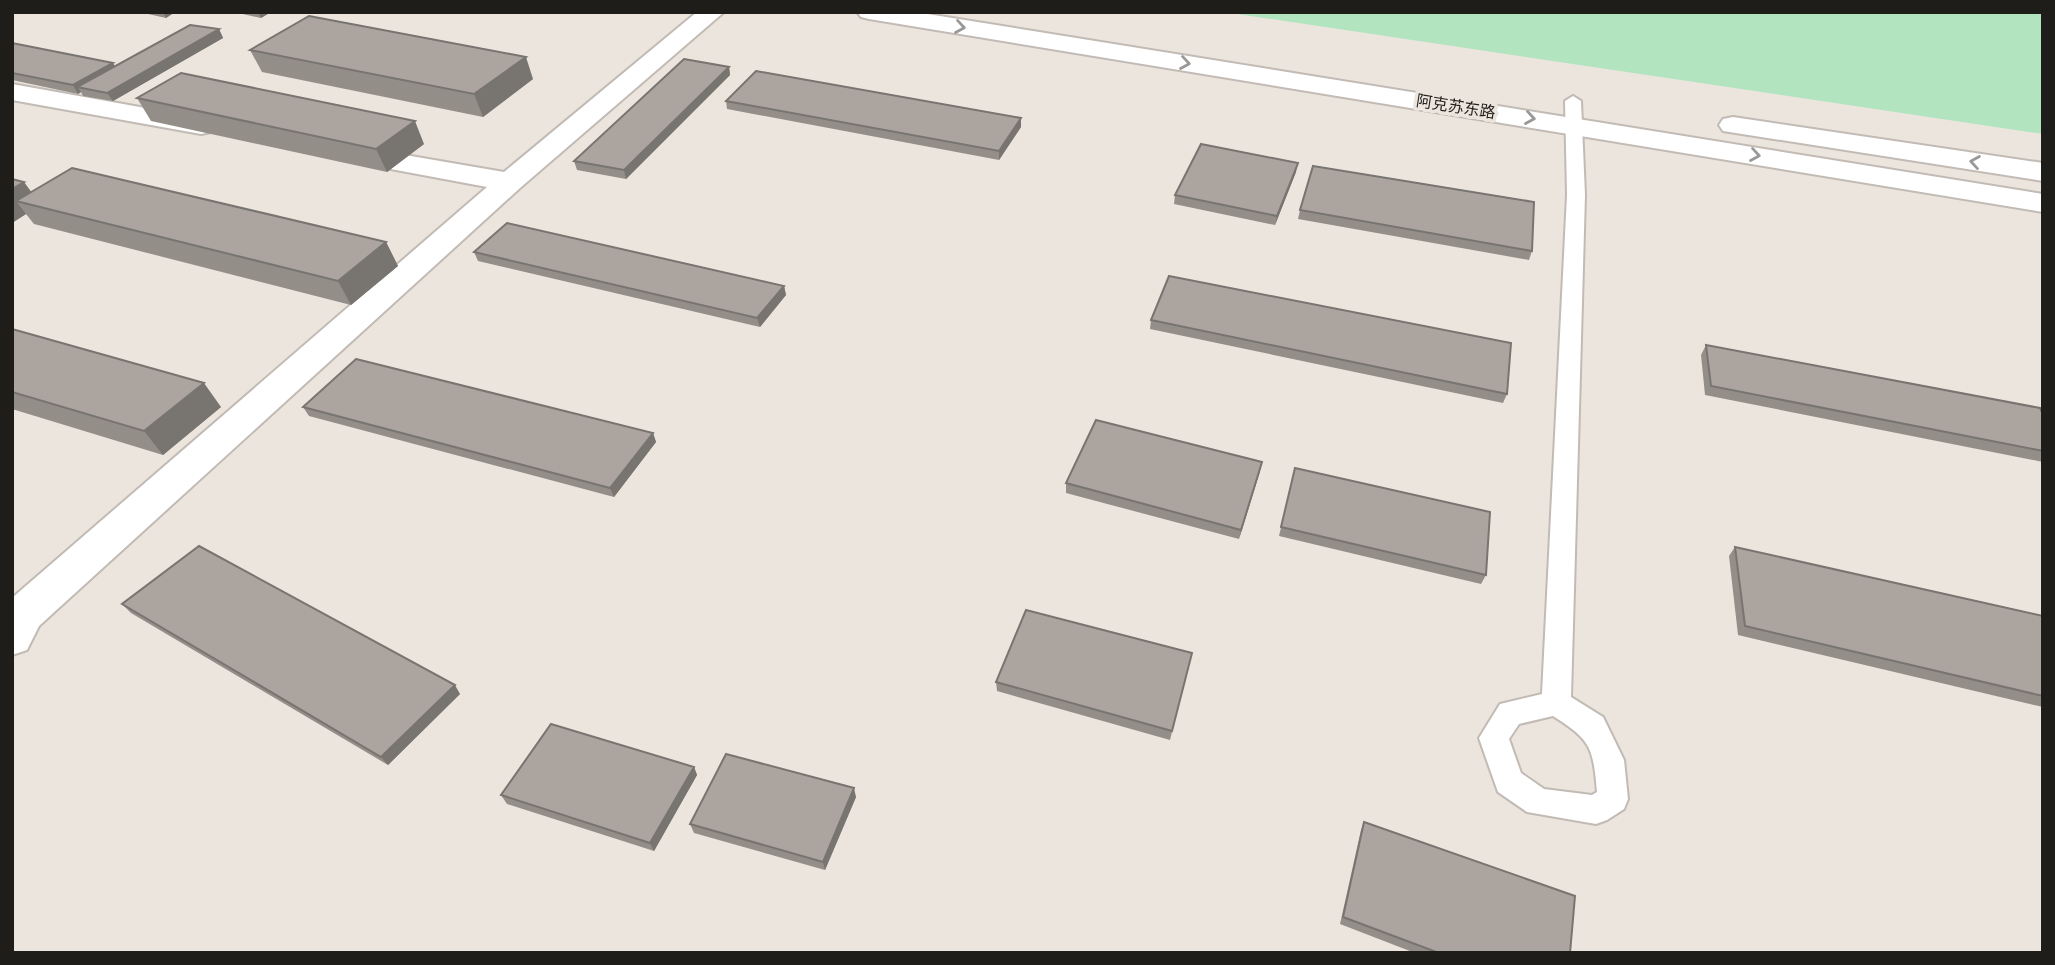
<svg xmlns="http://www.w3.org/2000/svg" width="2055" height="965" font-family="'Fira Sans','Noto Sans SC',sans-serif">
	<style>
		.green { fill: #b2e4c0 }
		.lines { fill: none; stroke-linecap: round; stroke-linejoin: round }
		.lane-casing { stroke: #c2bab4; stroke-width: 4 }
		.street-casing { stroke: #c2bab4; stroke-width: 4 }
		.secondary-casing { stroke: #c2bab4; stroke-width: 4 }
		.lane { fill: #fff; fill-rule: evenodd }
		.street { fill: #fff; fill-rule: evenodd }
		.secondary { fill: #fff; fill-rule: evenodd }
		.wall { fill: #948e89 }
		.shaded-wall { fill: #78746f }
		.building { fill: #aca59f; stroke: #78746f; stroke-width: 2 }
		.oneway { stroke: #9a9998 }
		.labels { text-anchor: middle; stroke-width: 7; stroke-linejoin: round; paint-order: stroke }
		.far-street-label { font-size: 16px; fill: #1f1d1a; stroke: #ece5de }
	</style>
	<rect width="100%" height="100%" fill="#ece5de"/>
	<path class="green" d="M1224 12H2043V134Z"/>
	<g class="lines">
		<defs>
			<path id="lane" d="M1573 96 1581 101 1585 195 1571 697 1603 717 1624 760 1628 799 1624 809 1607 820 1596 824 1527 812 1498 792 1479 738 1500 704 1542 694 1567 195 1565 101ZM1553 716C1591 740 1593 747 1597 792L1592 795 1544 789 1521 773 1509 739 1519 724Z"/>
			<path id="street" d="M697 12H724L520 188 39 626 27 650 12 655V598L487 187 337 159 333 153 337 147 347 145 504 172Z
				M12 84 201 118 211 120 215 126 211 132 201 134 12 100Z"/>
			<path id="secondary" d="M857 12H915L2043 194V212L869 19 861 17Z
				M1733 117 2043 163V181L1723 131 1719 125 1723 119Z"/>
		</defs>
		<use href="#lane" class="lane-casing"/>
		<use href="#street" class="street-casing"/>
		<use href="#secondary" class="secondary-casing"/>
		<use href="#lane" class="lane"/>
		<use href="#street" class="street"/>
		<use href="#secondary" class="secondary"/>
	</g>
	<path class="wall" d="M139 12H175L166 18Z
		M234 12H271L261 18Z
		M219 29 223 38 113 101 83 96 81 92 78 94 12 80V43L115 66Z
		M250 50 533 79 483 117 262 72Z
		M729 67 730 75 626 179 577 170 574 161Z
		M137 98 424 144 387 172 151 121Z
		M726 101 1021 118V127L999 160 727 109Z
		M1296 172 1275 225 1174 204 1175 195Z
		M12 179 31 192 386 242 398 266 351 305 34 224 26 214 12 223Z
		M1300 210 1532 251 1529 260 1298 219Z
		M474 252 784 286 786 295 760 327 478 261Z
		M1151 320 1507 394 1503 403 1150 329Z
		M12 329 221 407 163 455 12 409Z
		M1706 345 2043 414V462L1705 395 1701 355Z
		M303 407 653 433 656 442 614 497 309 416Z
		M1295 468 1486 575 1481 584 1279 536Z
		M1260 471 1239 539 1066 493V483Z
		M1735 547 2043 616V707L1738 635 1729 556Z
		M122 604 460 694 388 765 131 613Z
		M1192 653 1170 740 997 691 996 682Z
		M694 767 697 775 654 851 507 804 501 795Z
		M856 797 825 870 694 833 690 824Z
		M1364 822 1570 953H1415L1340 924 1361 830Z"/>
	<path class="shaded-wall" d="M163 12H175L166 18Z
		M258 12H271L261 18Z
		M219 29 223 38 113 101 107 93Z
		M526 57 533 79 483 117 474 94Z
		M113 63 118 71 77 87 81 92 78 94 73 85Z
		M729 67 730 75 626 179 624 170Z
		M1021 118V127L999 160V151Z
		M415 121 424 144 387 172 376 149Z
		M1298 163 1296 172 1275 225 1277 216Z
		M24 182 41 205 16 201 26 214 12 223V189Z
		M386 242 398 266 351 305 338 281Z
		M784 286 786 295 760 327 757 318Z
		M204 383 221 407 163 455 144 431Z
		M653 433 656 442 614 497 610 488Z
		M1262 462 1260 471 1239 539 1241 530Z
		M455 685 460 694 388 765 381 757Z
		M694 767 697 775 654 851 650 843Z
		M854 788 856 797 825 870 823 862Z"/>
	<path class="building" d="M309 16 526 57 474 94 250 50Z
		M190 25 219 29 107 93 77 87Z
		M12 43 113 63 73 85 12 73Z
		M684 59 729 67 624 170 574 161Z
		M756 71 1021 118 999 151 726 101Z
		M181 73 415 121 376 149 137 98Z
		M1201 144 1298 163 1277 216 1175 195Z
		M1313 166 1534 202 1532 251 1300 210Z
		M72 168 386 242 338 281 16 201Z
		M12 179 24 182 12 189Z
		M507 223 784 286 757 318 474 252Z
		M1169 276 1511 343 1507 394 1151 320Z
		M12 329 204 383 144 431 12 392Z
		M1706 345 2040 408 2043 414V451L1711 386Z
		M356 359 653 433 610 488 303 407Z
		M1096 420 1262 462 1241 530 1066 483Z
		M1295 468 1490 512 1486 575 1281 527Z
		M199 546 455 685 381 757 122 604Z
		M1735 547 2043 616V696L1745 626Z
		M1026 610 1192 653 1172 731 996 682Z
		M551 724 694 767 650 843 501 795Z
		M726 754 854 788 823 862 690 824Z
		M1364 822 1575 896 1570 953H1439L1343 917Z"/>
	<defs><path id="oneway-chevron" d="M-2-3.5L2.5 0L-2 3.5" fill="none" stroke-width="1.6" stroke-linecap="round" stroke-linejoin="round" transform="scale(1.75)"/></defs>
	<g class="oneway">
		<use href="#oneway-chevron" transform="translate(960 27) rotate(9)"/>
		<use href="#oneway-chevron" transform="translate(1185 63) rotate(9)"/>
		<use href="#oneway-chevron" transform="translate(1530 118) rotate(9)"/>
		<use href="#oneway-chevron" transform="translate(1755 155) rotate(9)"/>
		<use href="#oneway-chevron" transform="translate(1975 162) rotate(-171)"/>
	</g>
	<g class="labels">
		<g class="far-street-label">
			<text transform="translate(1456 106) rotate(9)" y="6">阿克苏东路</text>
		</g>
	</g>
	<rect width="2055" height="965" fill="none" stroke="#1f1d1a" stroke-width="28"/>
</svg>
